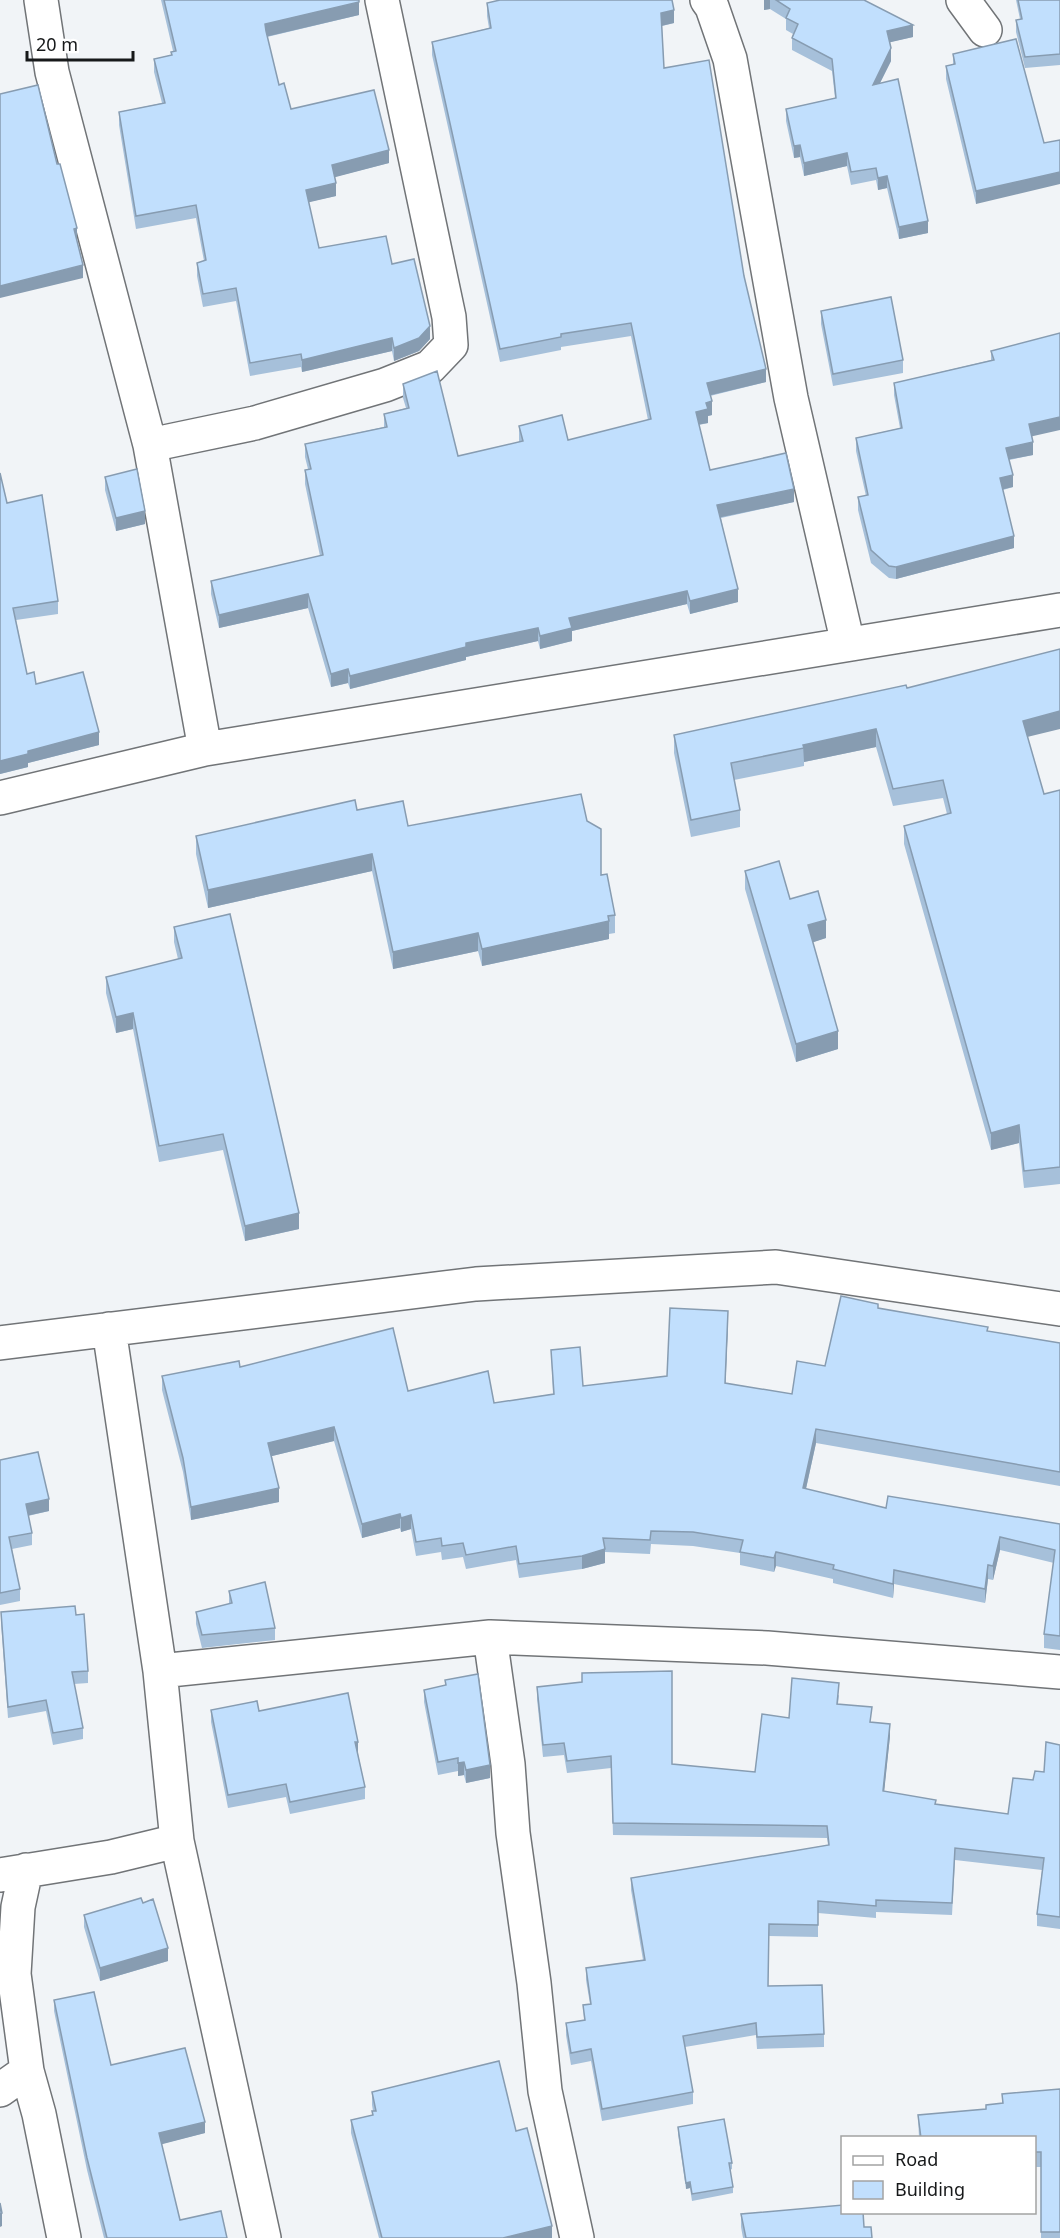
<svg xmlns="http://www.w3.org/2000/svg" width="1060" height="2238" font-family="'Noto Sans',sans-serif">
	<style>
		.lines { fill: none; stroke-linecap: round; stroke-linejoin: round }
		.minor-casing { stroke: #717477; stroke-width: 36 }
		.minor { stroke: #fff; stroke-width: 33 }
		.wall { fill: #a6c0da }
		.shaded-wall { fill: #879cb1 }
		.building { fill: #c1dffd; stroke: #879cb1; stroke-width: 1.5 }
	</style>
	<rect width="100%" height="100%" fill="#f1f4f7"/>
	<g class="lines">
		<defs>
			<path id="minor" d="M41 0 52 72 150 445 205 749
				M707 0 712 7 730 59 791 398 848 644
				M963 0 985 30
				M150 445 255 423 385 385 430 367 451 345 449 317 382 0
				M0 798 205 749 1060 610
				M109 1329 160 1671 177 1841 264 2238
				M0 1343 476 1284 776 1267 1060 1309
				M490 1637 508 1764 513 1833 534 1983 545 2091 577 2238
				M160 1671 490 1637 767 1648 1060 1672
				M26 1870 18 1907 14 1974 27 2071 39 2114 64 2238
				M0 1875 111 1857 177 1841
				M0 2090 27 2071"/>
		</defs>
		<use href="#minor" class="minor-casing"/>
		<use href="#minor" class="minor"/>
	</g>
	<path class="wall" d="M161 0H359V15L267 37 279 85 291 109 389 163 334 177 336 196 308 202 319 248 392 264 430 339 419 351 394 361 392 351 302 372 301 367 250 376 236 301 203 307 197 276V263L204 261 196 218 136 229 119 125V112L162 103 154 72V59L171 55V52L173 51Z
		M764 0H864L913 37 890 42 891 61 880 83 928 233 899 239 887 188 878 190 876 180 851 185 847 166 804 176 800 157 794 158 786 121V109L835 98 832 71 792 50V38L793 34 786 30V19L770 9 764 10Z
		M1016 0H1060V65L1025 68 1016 32V20L1020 19Z
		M487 3 674 23 662 26 664 68 744 276 766 382 710 396 712 415 708 416V423L699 425 710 470 794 502 721 518 738 602 690 614 687 604 572 631V641L540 649 538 641 466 657V660L350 689 348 683 331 687 308 608 219 628 211 594V581L320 556 305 484V470L308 469 305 457V444L384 427V414L406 408 403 398V384L458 456 519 442V426L568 440 648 420 631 336 561 347V350L500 362 432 55V42L489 28 487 16Z
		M953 54 1044 143 976 204 946 79V66L953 65Z
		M821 311 903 360V373L833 386 821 324Z
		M991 351 1032 436 1033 455 1009 460 1013 487 1003 490 1014 548 896 579 889 578 871 563 858 510V497L866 496 856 451V438L900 428 894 395V383L991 360Z
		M105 477 145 524 116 531 105 490Z
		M7 503 58 601V614L16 620 27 674 36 684 99 745 28 763V767L0 774Z
		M907 688 1027 737 1044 794 1060 790V1184L1024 1188 1019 1143 991 1150 904 844V826L947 814 943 798 893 806 876 747 804 762V766L734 780 740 810V827L691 837 674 753V735Z
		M357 810 408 826 601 875 615 915V933L609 934V939L482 966 478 951 393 969 372 871 208 908 196 854V836Z
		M745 871 790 899 826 938 813 942 838 1049 796 1062 745 889Z
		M174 927 299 1229 245 1241 223 1150 159 1162 133 1029 116 1033 106 993V977L178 959 174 942Z
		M878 1309 988 1331 1060 1343V1486L816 1443 806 1489 886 1508 1060 1524V1650L1044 1648V1634L1054 1563 1000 1550 993 1580 988 1579 985 1603 894 1584 893 1598 833 1583V1579L776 1566 774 1572 740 1565V1553L693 1546 651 1544 650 1554 605 1552V1563L582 1569 519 1578 516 1560 466 1569 463 1557 442 1560 441 1552 416 1556 411 1529 401 1532 400 1528 362 1538 334 1441 272 1456 279 1502 191 1520 183 1472 162 1390V1376L240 1367 494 1403 553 1394 551 1350 583 1386 667 1376 728 1324 725 1383 792 1394 825 1366Z
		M0 1460 49 1511 28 1516 32 1533V1545L12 1549 20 1589V1601L0 1605Z
		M229 1591 275 1628V1640L202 1648 196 1624V1612L229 1604Z
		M1 1612 76 1615 88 1671V1683L74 1684 83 1728V1739L53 1745 46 1711 8 1718 1 1623Z
		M582 1673 672 1764 755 1772 789 1718 839 1695 838 1704 871 1722 890 1736 884 1791 936 1804 1008 1814 1033 1780 1044 1772 1060 1745V1929L1037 1926V1914L1042 1870 955 1860 952 1915 876 1912V1918L818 1913V1937L769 1936 768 1986 824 2034V2047L757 2049 756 2035 685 2047 693 2092V2104L602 2121 591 2061 571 2065 566 2035V2023L584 2020 583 2005 590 2004 586 1980V1968L643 1960 631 1890V1878L828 1845 827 1838 613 1835 611 1768 567 1773 564 1755 543 1757 537 1699V1687L582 1682Z
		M445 1680 490 1778 466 1783 464 1775 458 1776V1771L438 1775 424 1702V1690L445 1686Z
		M211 1710 259 1711 358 1754 365 1787V1799L290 1814 286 1797 228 1808 211 1722Z
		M143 1903 168 1961 100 1981 84 1927V1915Z
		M54 2000 111 2065 205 2133 161 2144 180 2220 227 2238H104L87 2170 54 2011Z
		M1060 2089V2238H1041V2167H1035V2138H919L918 2115 986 2109 1002 2104V2094Z
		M372 2092 516 2131 552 2238H379L351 2133V2120L372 2115V2111H373L372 2105Z
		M678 2127 732 2163V2169L730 2170 733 2187V2193L692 2201 690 2188 686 2189 678 2134Z
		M741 2214 864 2227 872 2238H743L741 2227Z"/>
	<path class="shaded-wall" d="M764 0H770V9L764 10Z
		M359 2V15L265 37V24Z
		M674 10V23L661 26V13Z
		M913 25V37L887 43V31Z
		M891 48V61L873 97V85Z
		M800 145V157L794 158V146Z
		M389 150V163L332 178V165Z
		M847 153V166L804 176V163Z
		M1060 172V184L976 204V191Z
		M887 176V188L878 190V178Z
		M336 183V196L306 203V190Z
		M928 221V233L899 239V227Z
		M77 228V241L74 229Z
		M83 265V278L0 298V286Z
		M430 326V339L419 351 394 361V348Z
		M392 338V351L302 372V360Z
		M766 369V382L707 396V383Z
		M712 401V415L708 416V423L696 425V412L706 403Z
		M1060 417V430L1029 437V424Z
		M1033 442V455L1006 460V448Z
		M1013 475V487L1000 490V478Z
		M794 489V502L717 518V505Z
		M145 511V524L116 531V518Z
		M1014 536V548L896 579V567Z
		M738 589V602L690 614V601Z
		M687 591V604L572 631V641L540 649V636L569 618Z
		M308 594V608L219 628V615Z
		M538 628V641L466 657V660L350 689V676L466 643Z
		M348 669V683L331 687V674Z
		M1060 711V729L1023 738V721Z
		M876 729V747L804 762 803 745Z
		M99 732V745L28 763V767L0 774V761L28 751Z
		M372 854V871L208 908V890Z
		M826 920V938L808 944V925Z
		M609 921V939L482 966V949Z
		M478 933V951L393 969V952Z
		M133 1013V1029L116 1033V1017Z
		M838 1031V1049L796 1062V1044Z
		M1019 1125V1143L991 1150V1133Z
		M299 1213V1229L245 1241V1226Z
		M728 1311V1324L725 1397V1383Z
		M334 1427V1441L268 1457V1443Z
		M816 1429V1443L803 1502V1488Z
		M279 1488V1502L191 1520V1507Z
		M49 1499V1511L26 1516V1504Z
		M400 1514V1528L362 1538V1524Z
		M411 1515V1529L401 1532V1518Z
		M1000 1537V1550L993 1580V1566Z
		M605 1549V1563L582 1569V1556Z
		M776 1552V1566L774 1572V1558Z
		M988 1565V1579L985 1603V1589Z
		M894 1570V1584L893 1598V1584Z
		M890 1724V1736L883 1803V1791Z
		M355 1742H358V1754L355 1755Z
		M464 1762V1775L458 1776V1763Z
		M490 1765V1778L466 1783V1770Z
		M168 1948V1961L100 1981V1968Z
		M205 2122V2133L159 2145V2133Z
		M690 2182V2188L686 2189V2183Z
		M2 2213V2226L0 2227V2214Z
		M552 2226V2238H503Z"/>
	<path class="building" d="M164 0H359V2L265 24 266 31 279 85 284 83 291 109 374 90 389 150 332 165 336 183 306 190 319 248 386 236 392 264 414 259 430 326 419 338 394 348 392 338 302 360 301 354 250 363 236 288 203 294 197 263 206 260 196 205 136 216 119 112 165 103 154 59 172 55 171 52 176 51Z
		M500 0H672L674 10 661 13 664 68 709 60 744 276 766 369 707 383 712 401 706 403 708 409 696 412 710 470 786 453 794 489 717 505 738 589 690 601 687 591 569 618 572 628 540 636 538 628 466 643V647L350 676 348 669 331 674 308 594 219 615 211 581 323 555 305 470 311 469 305 444 387 427 384 414 409 408 403 384 437 371 458 456 523 441 519 426 562 415 568 440 651 419 631 323 561 334V337L500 349 432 42 491 28 487 3Z
		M776 0H864L913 25 887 31 891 48 873 85 898 79 928 221 899 227 887 176 878 178 876 168 851 172 847 153 804 163 800 145 794 146 786 109 836 98 832 59 792 38 798 24 786 18 790 9Z
		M1018 0H1060V54L1025 57 1016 20 1022 19Z
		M1016 39 1044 143 1060 140V172L976 191 946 66 955 64 953 54Z
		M38 85 57 164H60L77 228 74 229 83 265 0 286V94Z
		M891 297 903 360 833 374 821 311Z
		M1060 333V417L1029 424 1033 442 1006 448 1013 475 1000 478 1014 536 896 567 889 566 871 550 858 497 868 495 856 438 902 428 894 383 994 360 991 351Z
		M137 469 145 511 116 518 105 477Z
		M0 473 7 503 42 495 58 601 13 608 27 674 34 672 36 684 83 672 99 732 28 751V754L0 761Z
		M1060 649V711L1023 721 1044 794 1060 790V1167L1024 1171 1019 1125 991 1133 904 826 951 813 943 780 893 789 876 729 803 745 804 748 731 763 740 810 691 820 674 735 906 685 907 688Z
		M581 794 587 821 601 829V875L607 874 615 915 608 916 609 921 482 949 478 933 393 952 372 854 208 890 196 836 355 800 357 810 403 801 408 826Z
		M779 861 790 899 818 891 826 920 808 925 838 1031 796 1044 745 871Z
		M230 914 299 1213 245 1226 223 1134 159 1146 133 1013 116 1017 106 977 182 958 174 927Z
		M841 1296 878 1304V1308L988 1327 987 1331 1060 1343V1472L816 1429 803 1488 886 1508 888 1496 1060 1524V1636L1044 1634 1055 1550 1000 1537 993 1566 988 1565 985 1589 894 1570 893 1584 833 1569 834 1565 776 1552 774 1558 740 1552 743 1540 693 1532 651 1531 650 1540 603 1538 605 1549 582 1556 519 1564 516 1546 466 1555 463 1543 442 1546 441 1538 416 1542 411 1515 401 1518 400 1514 362 1524 334 1427 268 1443 279 1488 191 1507 183 1458 162 1376 239 1361 240 1367 393 1328 408 1391 488 1371 494 1403 554 1394 551 1350 580 1347 583 1386 667 1376 670 1308 728 1311 725 1383 792 1394 797 1361 825 1366Z
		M38 1452 49 1499 26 1504 32 1533 9 1537 20 1589 0 1593V1460Z
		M265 1582 275 1628 202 1635 196 1612 232 1603 229 1591Z
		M75 1606 76 1615 84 1614 88 1671 72 1672 83 1728 53 1733 46 1700 8 1707 1 1612Z
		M672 1671V1764L755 1772 762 1714 789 1718 792 1678 839 1683 837 1704 872 1707 870 1722 890 1724 883 1791 936 1800 935 1804 1008 1814 1013 1778 1033 1780 1035 1771 1044 1772 1046 1742 1060 1745V1917L1037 1914 1044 1858 955 1848 952 1903 876 1900V1906L818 1901V1925L769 1924 768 1986 822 1985 824 2034 757 2037 756 2023 683 2036 693 2092 602 2109 591 2049 571 2053 566 2023 585 2020 583 2005 591 2004 586 1968 645 1960 631 1878 829 1845 827 1826 613 1823 611 1756 567 1761 564 1743 543 1745 537 1687 582 1682V1673Z
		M478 1674 490 1765 466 1770 464 1762 458 1763V1758L438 1762 424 1690 446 1685 445 1680Z
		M348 1693 358 1742H355L365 1787 290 1802 286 1784 228 1795 211 1710 257 1701 259 1711Z
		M141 1898 143 1903 153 1899 168 1948 100 1968 84 1915Z
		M94 1992 111 2065 185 2048 205 2122 159 2133 180 2220 221 2211 227 2238H107L87 2158 54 2000Z
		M499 2061 516 2131 527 2128 552 2226 503 2238H382L351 2120 373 2115 372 2111H376L372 2092Z
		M1060 2089V2232H1041V2152H1035V2138H921L918 2115 986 2109V2105L1003 2103 1002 2094Z
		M724 2119 732 2163H729L733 2187 692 2194 690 2182 686 2183 678 2127Z
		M0 2203 2 2213 0 2214Z
		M843 2205V2212H863L864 2227H871L872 2238H746L741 2214Z"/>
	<rect x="841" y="2136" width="195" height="78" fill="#ffffff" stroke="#a2a3a3" stroke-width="1.5"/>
	<rect x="853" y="2156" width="30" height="9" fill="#ffffff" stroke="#a2a3a3" stroke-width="1.5"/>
	<text x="895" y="2166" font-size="18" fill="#17191a">Road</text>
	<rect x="853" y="2181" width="30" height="18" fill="#c1dffd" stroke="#a2a3a3" stroke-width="1.5"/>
	<text x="895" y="2196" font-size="18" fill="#17191a">Building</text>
	<path d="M27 51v9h106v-9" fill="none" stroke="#17191a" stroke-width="3"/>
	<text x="36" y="51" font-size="18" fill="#17191a" stroke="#ffffff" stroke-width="4.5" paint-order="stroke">20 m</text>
</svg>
